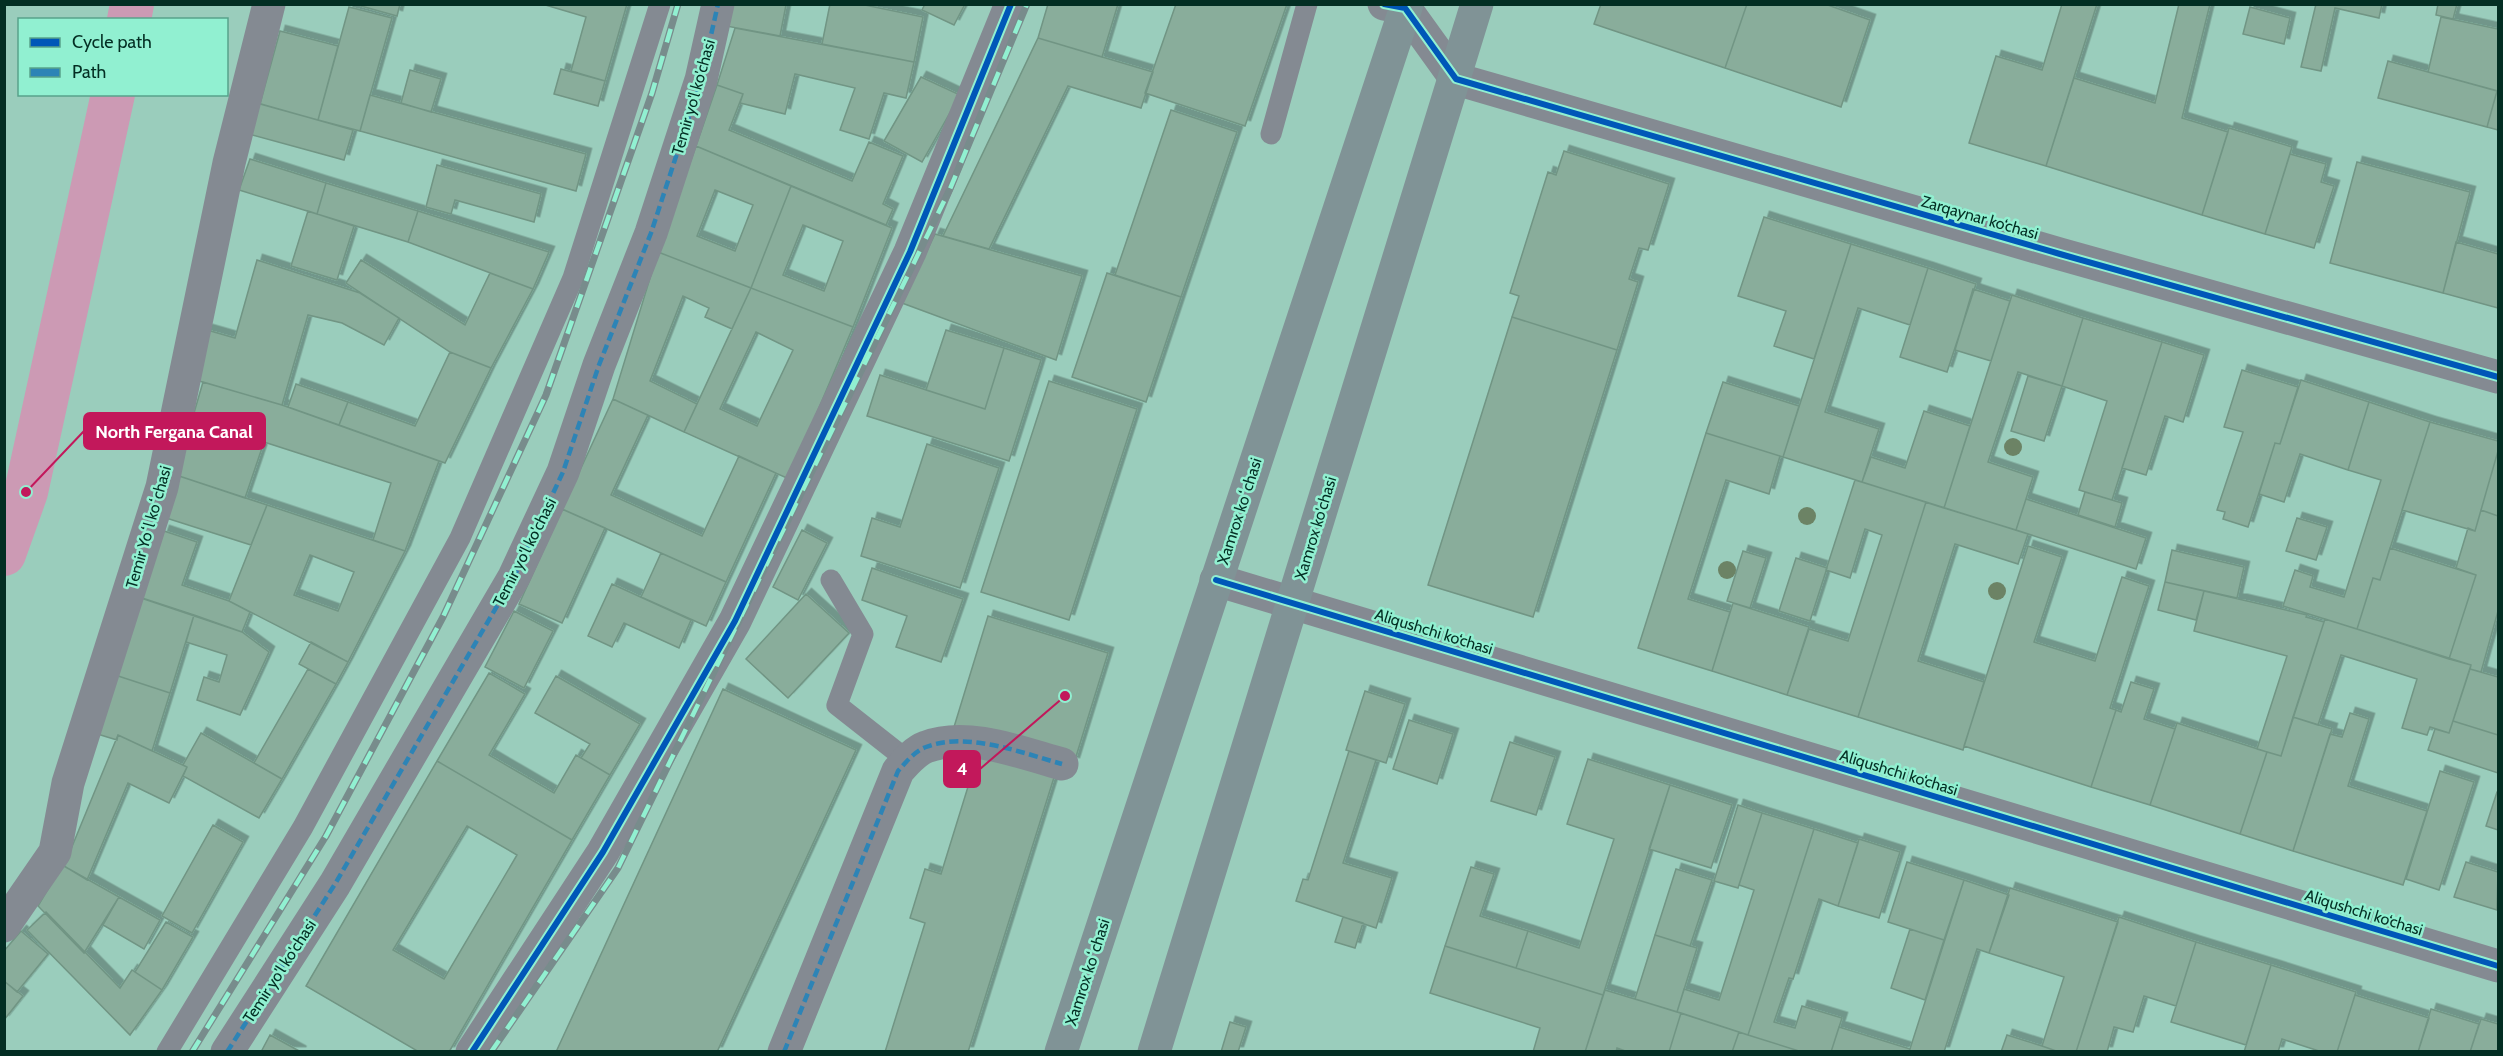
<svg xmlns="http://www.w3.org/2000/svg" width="2503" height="1056" font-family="Cabin,sans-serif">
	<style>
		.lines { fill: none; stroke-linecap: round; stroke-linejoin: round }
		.canal { stroke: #cc9ab4; stroke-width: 44 }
		.building { fill: #89ad9b; stroke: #719584; stroke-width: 1.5; fill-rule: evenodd; filter: url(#shadow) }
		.service { stroke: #848a92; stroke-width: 21 }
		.minor { stroke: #848a92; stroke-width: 33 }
		.tertiary { stroke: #848a92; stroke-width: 33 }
		.secondary { stroke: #809396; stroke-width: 33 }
		.rail-casing { stroke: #788c8c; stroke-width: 7 }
		.rail { stroke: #91f0d1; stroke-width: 4.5; stroke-dasharray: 14; stroke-linecap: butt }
		.quiet { stroke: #2d84b6; stroke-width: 4.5; stroke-dasharray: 9 4.5; stroke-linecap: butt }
		.cycleway-casing { stroke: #91f0d1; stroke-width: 10 }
		.cycleway { stroke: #0057b8; stroke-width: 6 }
		.tree { fill: #6c8365 }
		.labels { text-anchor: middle; stroke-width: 5; stroke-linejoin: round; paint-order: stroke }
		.street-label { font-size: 16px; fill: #032e23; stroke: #91f0d1 }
		.leader { fill: none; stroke: #c2185b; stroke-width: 2 }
		.callout-dot { fill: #c2185b; stroke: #91f0d1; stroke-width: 2 }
		.callout { fill: #c2185b; stroke: #c2185b; stroke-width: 2 }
		.callout-label { font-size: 18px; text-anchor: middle; font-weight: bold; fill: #fff }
	</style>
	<defs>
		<filter id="shadow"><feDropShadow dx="5.5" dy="-5.5" stdDeviation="0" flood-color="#0004"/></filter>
	</defs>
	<rect width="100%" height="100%" fill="#9acdbc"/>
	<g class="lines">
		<path class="canal" d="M129 20 132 4
			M4 554 26 492 113 94"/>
	</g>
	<path class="building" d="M362 4H400L397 16 361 6Z
		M542 4H627L605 81 571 71 586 17Z
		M730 4 786 5 780 36 726 26Z
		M830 4H860L923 17 914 62 822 44Z
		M925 4H965L954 25 922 10Z
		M1048 4H1118L1102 57 1038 38Z
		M1176 4H1287L1245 126 1145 93Z
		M1601 4H1747L1725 68 1594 24Z
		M1747 4H1825L1870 20 1841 107 1725 68Z
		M2062 4H2097L2046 166 1969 143 1996 56 2042 70Z
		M2179 4H2210L2182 118 2228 132 2202 215 2046 166 2074 78 2155 103Z
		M2316 4H2382L2379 18 2335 8 2321 71 2301 67Z
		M2438 4H2457L2453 19 2436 15Z
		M349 7 392 18 360 131 318 120Z
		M2250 7 2290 18 2284 44 2243 34Z
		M2441 17 2498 29V91L2428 72Z
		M735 28 914 62 906 98 884 93 869 139 840 130 855 88 795 74 785 114 740 103 743 94 717 85Z
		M280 31 338 46 318 120 260 104Z
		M1038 38 1153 72 1141 108 1068 86 989 249 943 236Z
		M2388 61 2497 91 2487 127 2378 98Z
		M561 69 605 81 598 106 554 94Z
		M410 70 441 79 431 112 401 103Z
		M921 77 960 95 922 162 884 141Z
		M717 85 743 94 729 130 852 181 869 142 903 156 883 204 893 209 886 225 696 146Z
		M2497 91H2498V130L2487 127Z
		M370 95 586 154 576 191 360 131Z
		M254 102 353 130 344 160 245 133Z
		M1171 110 1237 132 1181 297 1115 275Z
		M2229 128 2292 147 2265 234 2202 215Z
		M696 146 791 186 751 288 658 252ZM715 190 753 205 735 251 697 236Z
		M1564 151 1669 184 1648 250 1639 248 1629 279 1638 282 1617 350 1512 317 1519 296 1510 293 1548 172 1556 175Z
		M2290 154 2326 164 2321 182 2334 186 2314 248 2265 234Z
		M250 159 326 183 317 214 239 190Z
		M2357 162 2470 192 2443 293 2330 263Z
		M437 165 541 194 534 222 455 200 451 214 426 207Z
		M326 183 418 211 408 242 317 214Z
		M791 186 892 228 853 327 751 288ZM803 225 843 241 824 291 783 275Z
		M308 211 354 226 337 280 291 266Z
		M418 211 549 252 533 289 408 242Z
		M1764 217 1851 244 1814 359 1774 346 1786 311 1738 296Z
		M935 234 1082 276 1056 360 902 303Z
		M2456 242 2498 254V308L2443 293Z
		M1851 244 1928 268 1910 325 1858 308 1825 412 1879 429 1862 482 1783 457Z
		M658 252 751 288 732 329 705 317 709 308 683 296 650 381 697 404 684 432 613 399Z
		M257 260 360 293 399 318 384 345 342 323 308 315 282 405 192 379 207 330 235 338Z
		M361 260 465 325 490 273 533 289 491 368 450 352 346 283Z
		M1928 268 1976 284 1947 372 1900 357Z
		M1107 273 1181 297 1146 402 1072 377Z
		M751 288 853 327 789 479 684 432ZM756 332 793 350 757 426 720 409Z
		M1973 289 2010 301 1991 361 1955 350Z
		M2012 295 2083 318 2062 386 2018 372 1988 462 2033 477 2016 530 1944 508Z
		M1512 317 1617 350 1533 617 1428 585Z
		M2083 318 2162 342 2112 500 2079 490 2107 401 2062 386Z
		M946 330 1004 348 985 409 926 390Z
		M2162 342 2204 355 2183 422 2165 416 2146 475 2122 468Z
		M1004 348 1041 360 1009 461 867 416 880 375 985 409Z
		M450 352 491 368 445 463 339 425 348 402 415 426Z
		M2242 370 2298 387 2280 444 2275 443 2248 527 2223 519 2225 512 2217 510 2243 432 2224 427Z
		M2028 376 2062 386 2044 441 2011 431Z
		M2301 380 2369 402 2348 470 2300 454 2284 502 2259 494 2275 443 2280 444Z
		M1049 381 1137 409 1069 620 981 592Z
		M203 382 282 405 439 461 405 551 373 540 391 483 264 442 245 498 176 475Z
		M1723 382 1799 406 1783 457 1706 433Z
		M296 384 348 402 339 425 288 407Z
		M613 399 648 415 611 495 702 536 739 456 776 473 726 582 562 509Z
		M2369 402 2430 422 2380 580 2373 578 2357 629 2283 606 2295 570 2313 576 2310 587 2344 597 2381 480 2348 470Z
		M1924 411 1970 426 1944 508 1862 482 1871 457 1905 468Z
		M2430 422 2498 441V451L2475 531 2402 510Z
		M1706 433 1780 456 1769 494 1726 480 1688 599 1730 612 1712 671 1638 648Z
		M927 444 999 468 960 588 861 556 872 518 900 527Z
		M2498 451V516L2481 510Z
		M176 475 267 505 251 545 163 517Z
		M1855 480 1926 502 1858 717 1787 695 1809 629 1848 641 1882 535 1865 529 1850 578 1826 570Z
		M2085 492 2122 503 2115 527 2078 515Z
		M2026 499 2146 538 2136 569 2016 530Z
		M1926 502 2028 534 2018 564 1955 544 1918 661 1984 682 1963 750 1858 717Z
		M267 505 405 551 348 662 229 601ZM310 555 354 572 338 611 294 595Z
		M562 509 605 528 562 623 519 604Z
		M2481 510 2498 516V611L2481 672 2470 669 2471 665 2449 659 2476 575 2456 568 2468 528 2475 531Z
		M2297 518 2327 527 2316 560 2286 551Z
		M802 530 827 543 798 600 773 587Z
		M164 531 197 542 182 585 229 601 250 612 242 632 141 598Z
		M2028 546 2062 557 2034 642 2095 661 2122 577 2149 586 2110 708 2116 710 2091 787 1964 746Z
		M2390 548 2476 575 2449 659 2357 629 2373 578 2380 580Z
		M2172 550 2244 567 2237 598 2165 582Z
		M1743 551 1766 558 1750 608 1727 601Z
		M661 553 726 582 706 626 641 597Z
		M1796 558 1827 568 1810 621 1779 611Z
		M872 568 963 599 941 662 896 647 907 616 862 600Z
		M2165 582 2204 591 2196 620 2158 610Z
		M612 584 691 620 679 648 624 623 612 647 588 636Z
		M2204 591 2307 615 2306 617 2324 622 2281 756 2257 749 2287 656 2194 631Z
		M806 594 849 633 788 698 746 659Z
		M136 596 194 615 170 693 112 674Z
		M1733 603 1809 627 1787 695 1712 671Z
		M514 611 553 631 524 688 485 667Z
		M194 615 242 632 269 652 240 715 197 700 204 677 219 682 227 655 186 642Z
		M988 616 1108 653 1074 763 954 727Z
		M2325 619 2471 665 2449 733 2430 727 2427 735 2402 728 2417 679 2341 655 2318 725 2293 717Z
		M311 642 348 662 336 684 299 664Z
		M308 669 336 684 282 779 254 763Z
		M2470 669 2498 677V735L2453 721Z
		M489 673 525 694 489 755 554 793 576 755 610 775 572 840 437 761Z
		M112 674 170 693 152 751 118 735 117 740 94 733Z
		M556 676 640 724 610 775 581 758 590 744 535 713Z
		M2131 682 2154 689 2144 719 2175 729 2150 805 2091 787 2116 710 2121 712Z
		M723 689 856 750 717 1052H556Z
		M1365 691 1405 704 1386 763 1346 750Z
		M2350 713 2369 719 2348 786 2427 811 2403 885 2293 851 2330 734 2342 737Z
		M2293 717 2332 729 2293 851 2240 834 2267 752 2281 756Z
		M1409 720 1453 734 1437 784 1393 769Z
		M2453 721 2498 735V773L2428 750 2435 729 2449 733Z
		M2177 723 2267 752 2240 834 2150 805Z
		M201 733 282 779 259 818 183 776 187 767 183 765Z
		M118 735 187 767 169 803 128 783 87 880 64 866Z
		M1510 742 1555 757 1536 815 1491 801Z
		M980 748 1056 771 968 1052H885L925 923 910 918 925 869 941 874Z
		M1349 751 1376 760 1343 863 1392 878 1376 928 1296 901 1303 879 1308 880Z
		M1588 759 1670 785 1603 995 1516 968 1528 931 1579 948 1614 839 1567 824Z
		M437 761 572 840 449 1052H419L306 986ZM467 826 517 855 444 979 393 950Z
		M2440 771 2474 782 2439 890 2406 879Z
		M1670 785 1732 805 1711 868 1649 849Z
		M2497 792H2498V830L2486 826Z
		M1738 805 1762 813 1738 888 1714 881Z
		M1762 813 1814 829 1748 1035 1677 1012 1684 989 1719 1000 1754 890 1739 885Z
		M213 825 243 842 192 933 162 916Z
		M1814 829 1858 843 1838 906 1819 899 1793 979 1789 978 1774 1022 1795 1028 1802 1006 1842 1018 1831 1052H1802L1748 1035Z
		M1859 839 1900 852 1879 918 1838 906Z
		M1907 862 1964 880 1944 940 1888 922Z
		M2466 862 2498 872 2497 910 2454 897Z
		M62 865 119 897 84 953 38 906Z
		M1471 867 1494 874 1480 916 1528 931 1516 968 1445 946Z
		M1676 869 1712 880 1690 946 1655 935Z
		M1964 880 2009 895 1989 953 1977 949 1944 1052H1909Z
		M2010 888 2118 922 2076 1052H2059L2042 1046 2064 977 1989 953Z
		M119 897 160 920 144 949 103 925Z
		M46 912 120 988 132 970 162 990 130 1035 27 930Z
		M1343 917 1363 923 1355 948 1335 942Z
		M2119 917 2196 942 2176 1006 2144 996 2133 1032 2114 1027 2107 1052H2076Z
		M166 922 193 937 162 990 135 972Z
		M1910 929 1944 940 1925 1000 1891 988Z
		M21 931 48 954 17 992 4 981V951Z
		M1655 935 1697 948 1677 1012 1635 999Z
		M2196 942 2271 965 2246 1045 2171 1022Z
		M1445 946 1603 995 1585 1052H1533L1540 1028 1430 993Z
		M2271 965 2356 992 2337 1052H2322L2282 1039 2278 1052H2244Z
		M4 981 23 996 4 1020Z
		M1605 990 1681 1013 1669 1052H1628L1617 1048 1616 1052H1585Z
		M2355 995 2429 1018 2418 1052H2337Z
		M2431 1009 2479 1024 2470 1052H2418Z
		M1681 1013 1739 1032 1732 1052H1669Z
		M2481 1019 2498 1024V1052H2470Z
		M1230 1022 1246 1027 1238 1052H1221Z
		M1839 1027 1910 1049 1909 1052H1831Z
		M1739 1032 1748 1035 1802 1052H1732Z
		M270 1035 301 1052H261Z
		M2007 1035 2042 1046 2059 1052H2001Z"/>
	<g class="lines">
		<path class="service" d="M1271 134 1307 4
			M831 580 863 634 837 705 907 760
			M167 1052 303 827 460 538 573 278 660 4"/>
		<path class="minor" d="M1384 4 1405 8 1456 79 2060 254 2498 377
			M1216 580 2498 966
			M227 1052 335 884 455 678 514 577 563 472 599 365 651 233 701 80 718 4
			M472 1052 603 852 735 621 910 252 1011 4
			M784 1052 898 771C906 762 915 751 926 747 967 731 1022 753 1062 764"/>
		<path class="tertiary" d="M4 926 55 852 68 783 162 487 229 163 269 4"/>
		<path class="secondary" d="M1061 1052 1407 4
			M1154 1052 1477 4"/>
		<defs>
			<path id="rail" d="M192 1052 326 836 443 617 546 395 652 93 678 4
				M491 1052 618 868 950 189 1027 4"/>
		</defs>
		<use href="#rail" class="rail-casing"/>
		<use href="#rail" class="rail"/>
		<path class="quiet" d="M227 1052 335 884 455 678 514 577 563 472 599 365 651 233 701 80 718 4
			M784 1052 898 771C906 762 915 751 926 747 967 731 1022 753 1062 764"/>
		<defs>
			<path id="cycleway" d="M1384 4 1405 8 1456 79 2060 254 2498 377
				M1216 580 2498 966
				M472 1052 603 852 735 621 910 252 1011 4"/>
		</defs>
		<use href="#cycleway" class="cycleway-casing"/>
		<use href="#cycleway" class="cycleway"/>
	</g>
	<g class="tree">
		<circle cx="2013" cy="447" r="9"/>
		<circle cx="1807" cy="516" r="9"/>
		<circle cx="1727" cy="570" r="9"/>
		<circle cx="1997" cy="591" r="9"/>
	</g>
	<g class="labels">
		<g class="street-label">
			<text transform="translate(693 97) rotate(-74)" y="6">Temir yo'l ko'chasi</text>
			<text transform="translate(1980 217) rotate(16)" y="6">Zarqaynar ko‘chasi</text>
			<text transform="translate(1239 511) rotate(-72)" y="6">Xamrox koʻchasi</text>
			<text transform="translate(148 527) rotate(-74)" y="6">Temir Yoʻl koʻchasi</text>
			<text transform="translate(1315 528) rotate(-73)" y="6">Xamrox ko'chasi</text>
			<text transform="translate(524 552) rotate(-63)" y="6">Temir yo'l ko'chasi</text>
			<text transform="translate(1434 631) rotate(17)" y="6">Aliqushchi ko‘chasi</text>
			<text transform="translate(1899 772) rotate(17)" y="6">Aliqushchi ko‘chasi</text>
			<text transform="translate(2364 912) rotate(17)" y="6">Aliqushchi ko‘chasi</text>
			<text transform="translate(279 971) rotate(-57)" y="6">Temir yo'l ko'chasi</text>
			<text transform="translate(1087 972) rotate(-72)" y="6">Xamrox koʻchasi</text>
		</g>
	</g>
	<path class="leader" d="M26 492L84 431M1065 696L980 769"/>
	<g class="callout-dot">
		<circle cx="26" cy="492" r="6"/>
		<circle cx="1065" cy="696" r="6"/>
	</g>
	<g class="callout">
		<rect x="84" y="413" width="181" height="36" rx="6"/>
		<rect x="944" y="751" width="36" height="36" rx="6"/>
	</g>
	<g class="callout-label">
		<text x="174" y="438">North Fergana Canal</text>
		<text x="962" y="775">4</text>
	</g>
	<rect width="2503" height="1056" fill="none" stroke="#032e23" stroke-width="12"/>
	<rect x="18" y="18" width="210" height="78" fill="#91f0d1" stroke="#58a28b" stroke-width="1.5"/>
	<rect x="30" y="38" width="30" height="9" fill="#0057b8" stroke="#58a28b" stroke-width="1.5"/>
	<text x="72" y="48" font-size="18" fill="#032e23">Cycle path</text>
	<rect x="30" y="68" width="30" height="9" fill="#2d84b6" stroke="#58a28b" stroke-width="1.5"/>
	<text x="72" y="78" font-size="18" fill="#032e23">Path</text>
</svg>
